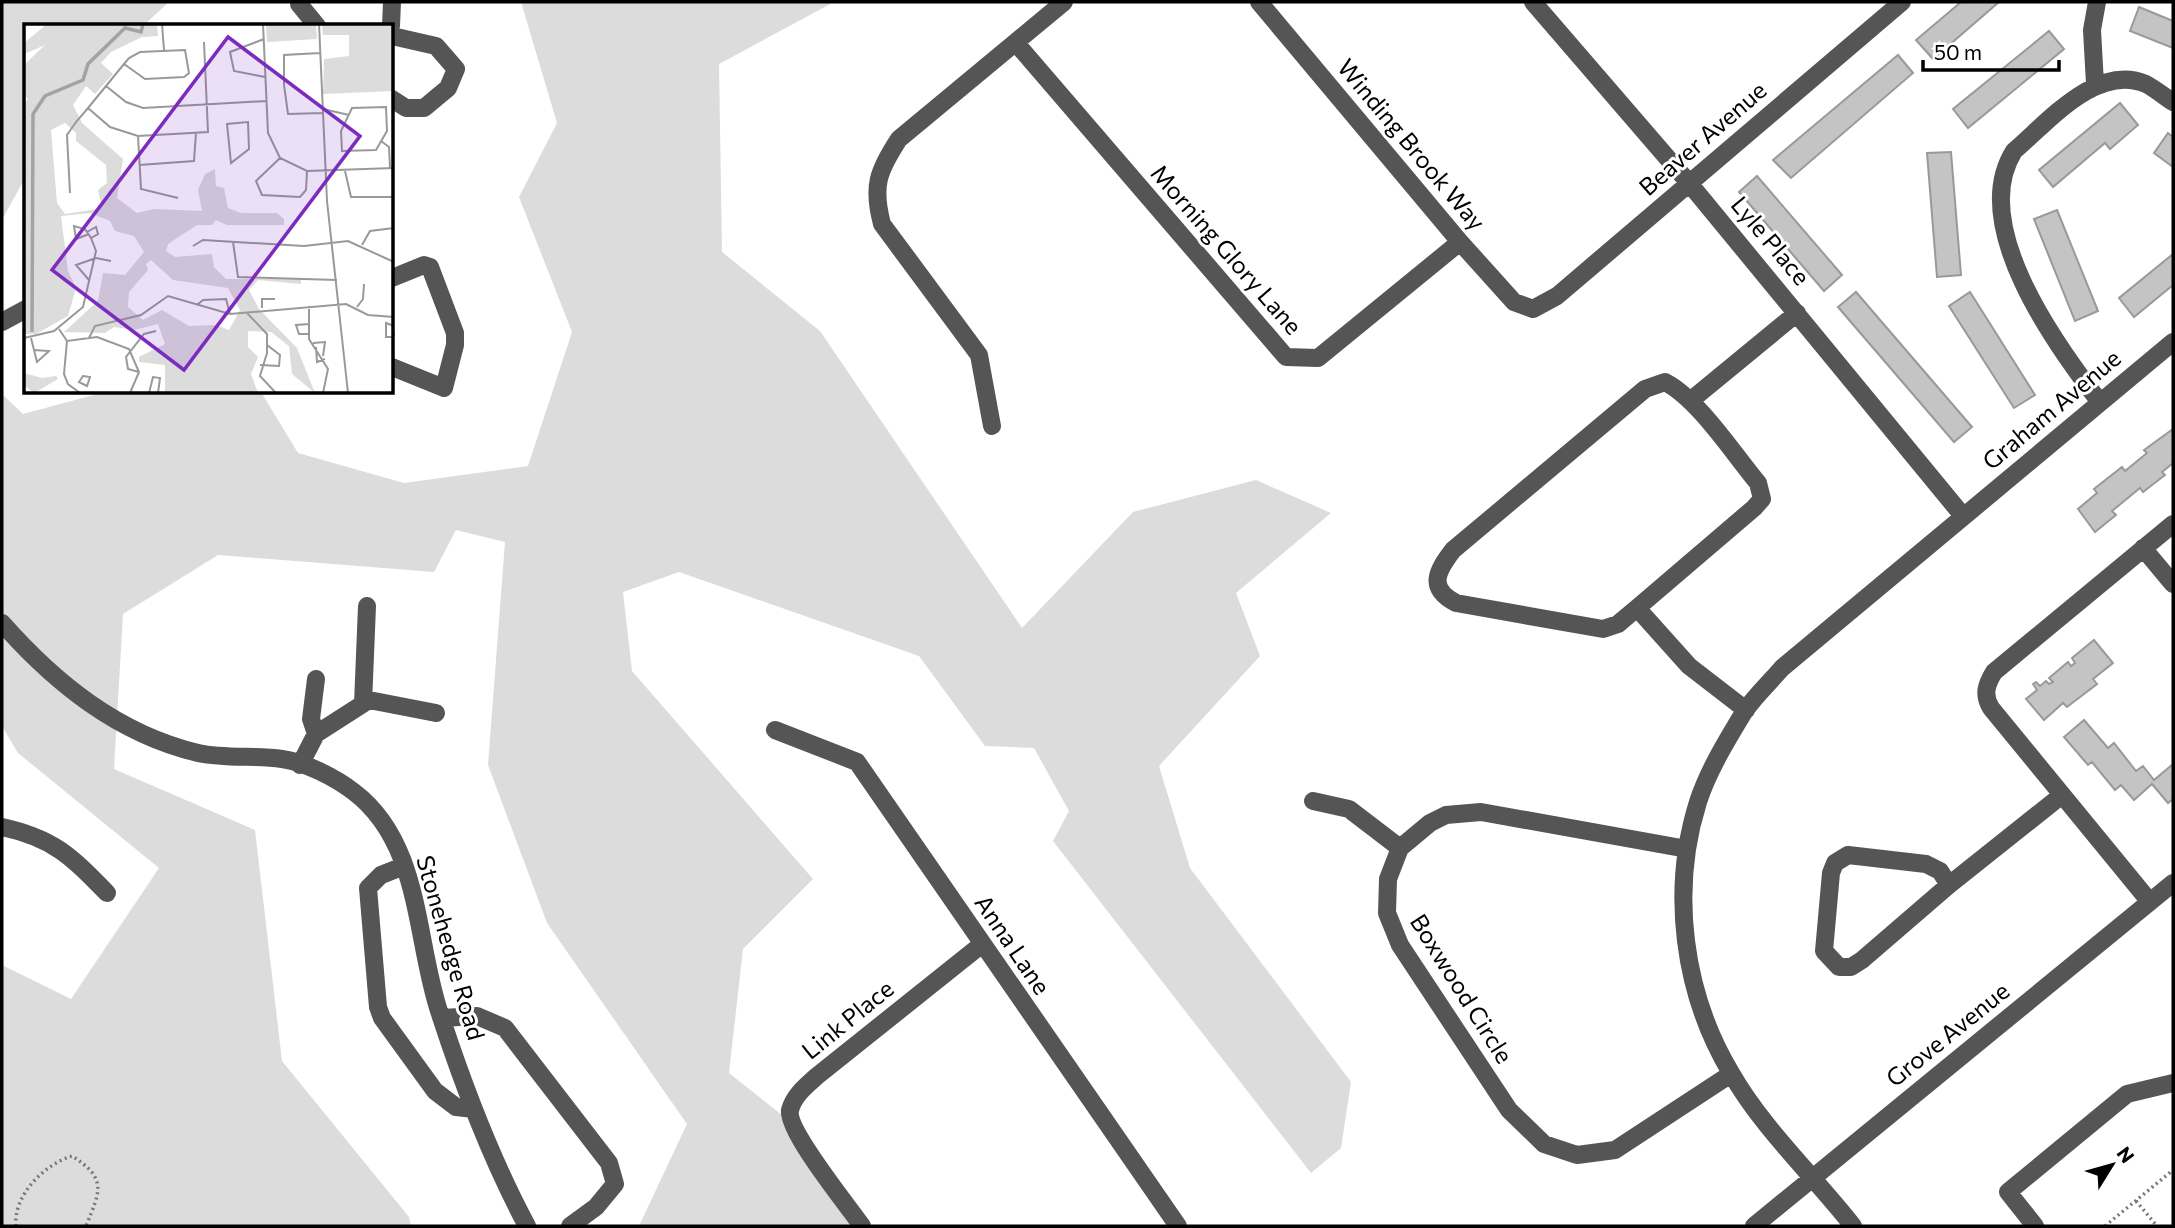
<svg xmlns="http://www.w3.org/2000/svg" width="2175" height="1228" font-family="Commissioner,sans-serif">
	<style>
		.green { fill: #dcdcdc }
		.building { fill: #c4c4c4; stroke: #999; stroke-width: 2 }
		.lines { fill: none; stroke-linecap: round; stroke-linejoin: round }
		.path { stroke: #777; stroke-width: 3.5; stroke-dasharray: 2 3.5; stroke-linecap: butt }
		.minor { stroke: #555; stroke-width: 18 }
		.labels { text-anchor: middle; stroke-width: 6; stroke-linejoin: round; paint-order: stroke }
		.street-label { font-size: 24px; fill: #000; stroke: #fff }
		.inset-river { fill: none; stroke: #a3a3a3; stroke-width: 3.5 }
		.inset-road { fill: none; stroke: #999; stroke-width: 2 }
		.view { fill: #7b2cbf; fill-opacity: 0.15; stroke: #7b2cbf; stroke-width: 3.5 }
		.inset-edge { fill: none; stroke: #000; stroke-width: 3.5 }
	</style>
	<rect width="100%" height="100%" fill="#fff"/>
	<path class="green" d="M2 2H169L143 26H26V176L2 220Z
		M521 2H834L719 64 722 252 820 331 1022 628 1133 512 1256 480 1331 513 1236 593 1260 656 1159 766 1190 868 1351 1082 1341 1148 1311 1173 1053 841 1069 811 1034 748 985 746 919 656 679 572 623 592 632 671 813 879 743 949 729 1073 807 1135 869 1226H639L687 1124 547 923 488 765 505 542 456 530 434 572 218 555 123 614 114 769 255 830 282 1061 409 1217 411 1226H2V965L71 999 159 868 18 753 2 726V394L23 414 105 392H261L298 453 404 483 528 466 572 332 519 197 557 123Z"/>
	<path class="building" d="M1961 2H1999L1933 59 1916 40Z
		M2139 7 2173 21V48L2130 31Z
		M2049 31 2064 49 1968 128 1953 109Z
		M1898 55 1913 73 1791 178 1773 160Z
		M2120 103 2138 125 2110 149 2105 143 2053 187 2039 170Z
		M2168 133 2173 137V167L2154 153Z
		M1951 152 1961 275 1937 277 1927 153Z
		M1757 176 1842 275 1824 291 1739 192Z
		M2057 210 2098 311 2075 321 2034 219Z
		M2173 254V285L2134 317 2119 298Z
		M1856 292 1972 427 1954 442 1838 307Z
		M1970 292 2035 395 2014 408 1949 306Z
		M2173 429V463L2162 472 2165 475 2143 492 2140 488 2112 511 2116 515 2095 532 2078 509 2097 493 2094 489 2122 467 2125 471 2147 453 2144 450Z
		M2094 640 2113 663 2093 679 2097 684 2067 707 2063 703 2044 720 2026 699 2037 690 2033 684 2036 682 2040 686 2046 681 2049 684 2053 682 2049 678 2068 662 2071 666 2075 663 2072 658Z
		M2084 720 2108 748 2114 743 2136 771 2143 766 2154 780 2173 764V799L2168 803 2152 784 2134 800 2121 785 2115 790 2092 762 2088 765 2064 737Z"/>
	<g class="lines">
		<path class="path" d="M2136 1201 2157 1226
			M16 1226C13 1195 45 1164 72 1156 108 1179 100 1191 86 1226
			M2105 1226 2173 1170"/>
		<path class="minor" d="M301 2 299 4 317 26
			M1259 2 1460 242 1514 302 1533 309 1557 296 1902 2
			M1533 2 1689 183 1963 516
			M391 26 392 2
			M392 36 436 46 456 69 448 88 424 108H406L392 99
			M1016 43 1286 357 1318 358 1460 242
			M2095 84 2092 30 2097 2
			M392 278 424 265 430 267 455 333V345L444 388 392 367
			M2 322 26 309
			M1665 382C1698 399 1733 453 1758 483L1762 499 1754 508 1637 608 1618 624 1603 629 1456 603C1427 588 1437 571 1453 550L1645 389Z
			M1690 401 1797 313
			M2099 401C2055 344 1968 224 2014 151 2048 122 2097 63 2146 84 2155 89 2164 96 2173 102
			M992 426 979 355 882 224C872 186 878 171 899 139L1064 2
			M2143 548 2173 584
			M1637 608 1689 666 1746 710
			M2 623C55 683 118 734 198 753 226 759 254 755 282 759 305 762 336 778 354 792 421 843 415 938 439 1011 463 1085 490 1157 527 1226
			M363 704 367 606
			M775 730 857 762 1178 1226
			M316 734 369 700 436 713
			M300 765 316 734 311 719 316 679
			M1313 801 1349 809 1400 848
			M2 827C53 838 71 856 107 893
			M1687 849 1481 812 1446 815 1430 823 1400 848 1388 879 1387 913 1400 945 1509 1110 1544 1144 1577 1155 1615 1150 1731 1074
			M1848 855 1926 864 1940 871 1949 885 1862 960 1851 967H1839L1824 951 1831 873 1835 863Z
			M404 866 381 875 368 888 378 1007 382 1018 435 1091 456 1107 474 1109
			M1949 885 2062 795
			M2150 902 1991 708C1983 695 1986 685 1994 672L2173 524
			M442 1018 477 1016 505 1028 609 1163 615 1184 596 1207 570 1226
			M862 1226C848 1206 786 1130 790 1110 794 1095 806 1086 817 1076L981 945
			M1754 1226 2173 883
			M1853 1226C1813 1175 1763 1129 1731 1073 1683 993 1670 891 1698 802 1708 771 1727 740 1744 712 1754 697 1770 682 1782 668L2173 342
			M2035 1226 2008 1192 2127 1094 2173 1083"/>
	</g>
	<g class="labels">
		<g class="street-label">
			<text transform="translate(1703 139) rotate(-41)" y="8">Beaver Avenue</text>
			<text transform="translate(1411 145) rotate(50)" y="8">Winding Brook Way</text>
			<text transform="translate(1770 241) rotate(50)" y="8">Lyle Place</text>
			<text transform="translate(1226 250) rotate(49)" y="8">Morning Glory Lane</text>
			<text transform="translate(2052 410) rotate(-40)" y="8">Graham Avenue</text>
			<text transform="translate(1012 945) rotate(56)" y="8">Anna Lane</text>
			<text transform="translate(450 948) rotate(74)" y="8">Stonehedge Road</text>
			<text transform="translate(1461 989) rotate(58)" y="8">Boxwood Circle</text>
			<text transform="translate(848 1020) rotate(-39)" y="8">Link Place</text>
			<text transform="translate(1948 1035) rotate(-39)" y="8">Grove Avenue</text>
		</g>
	</g>
	<g transform="translate(24 24)">
		<rect width="369" height="369" fill="#fff"/>
		<path d="M23 0H133L134 12 118 13 87 28 77 39 89 50 71 70 62 62 49 81 58 99 99 135 93 174 113 189 130 185 178 187 174 166 181 150 191 145 192 162 200 164 204 184 217 189H253L260 195V201H203L192 196 188 201H173L144 220 142 227 151 233 188 230 190 243 202 255H277V260L234 256 225 266 235 285 273 324 291 369 268 350 265 322 247 308 224 307V323L234 333 227 350 234 369H141V341L115 338V333L141 320 134 300 110 306 90 303 81 309 40 308 74 277 79 249 101 251 120 228 110 212 91 207 86 197 66 189 37 192 44 247 52 264 44 292 12 310H0V80L4 75 0 71V41L21 21 0 30V19ZM41 99 52 109V117L82 141 83 159 74 166 77 179 73 185 41 190 33 179 27 106ZM127 236 149 256 204 264 216 286 205 306 192 301 165 302 138 286 119 296 104 283 105 268 124 246 122 240ZM242 0H292L293 15 243 18ZM298 0H369V67L299 70 300 35 325 32V11H299ZM0 349 18 354 32 352 34 355 10 369 0 361Z" fill="#dcdcdc" fill-rule="evenodd"/>
		<path class="inset-river" d="M8 308 9 90 21 72 59 56 64 40 101 4 117 8 119 0"/>
		<path class="inset-road" d="M138 0 140 26M239 0 244 109 256 134 283 147 370 144M295 0 303 177 324 369M240 15 206 28 210 47 241 53M296 29 260 31V61L264 90 299 89M82 62 102 78 119 84 242 77M362 83 363 107 352 126 318 127 317 107 328 84ZM64 84 86 103 114 112 184 108 180 18M299 85 325 91M224 98 225 125 207 139 203 100ZM114 112 117 165 154 174M357 117 365 123 366 144M256 134 232 157 238 171 276 173 282 166 283 147M115 141 170 137 172 109M321 147 327 173H370M46 169 43 111 52 98 64 84 100 40 105 34 116 28 161 26 165 49 160 53 121 55 100 40M63 208 72 203 74 210 67 214M209 218 214 253 313 256M338 221 346 207 370 204M169 222 179 216 280 222 324 217 370 238M65 256 52 241 72 234 87 237M173 281 179 276 202 275 206 290M285 282V315L304 345 299 369M333 283 339 275 340 260M238 284V275H251M223 289 243 310V329L236 352 252 369M370 302 362 299V313H369L370 308M35 305 43 317 73 313 105 325 115 348 106 369M284 310H275L272 301 285 300M0 314 30 307 59 283 72 227 67 214 61 205 50 202 52 215 65 210M7 314 13 338 25 327 10 326M65 314 71 302 117 291 144 272 206 290 322 280 344 291 370 293M43 317 40 350 44 360 56 369M289 319 301 318 299 332M292 323 293 338 301 335M236 341 255 342 256 331 243 321M115 348 104 345 102 333 120 310 132 307M59 352 66 353 63 362 55 358ZM125 369 129 353 136 354 134 369"/>
		<path class="view" d="M204 13 336 112 160 346 28 246Z"/>
		<rect width="369" height="369" class="inset-edge"/>
	</g>
	<rect width="2175" height="1228" fill="none" stroke="#000000" stroke-width="7"/>
	<g transform="translate(2112 1165) rotate(53)" stroke="#ffffff" stroke-width="5" paint-order="stroke">
	<path d="M0-5L12 26L0 18L-12 26Z" fill="#000000"/>
	<text y="-10" font-size="19" font-weight="bold" text-anchor="middle" fill="#000000">N</text>
	</g>
	<path d="M1923 60v10h136v-10" fill="none" stroke="#000000" stroke-width="3.5"/>
	<text x="1934" y="60" font-size="21" fill="#000000" stroke="#ffffff" stroke-width="5" paint-order="stroke">50 m</text>
</svg>
